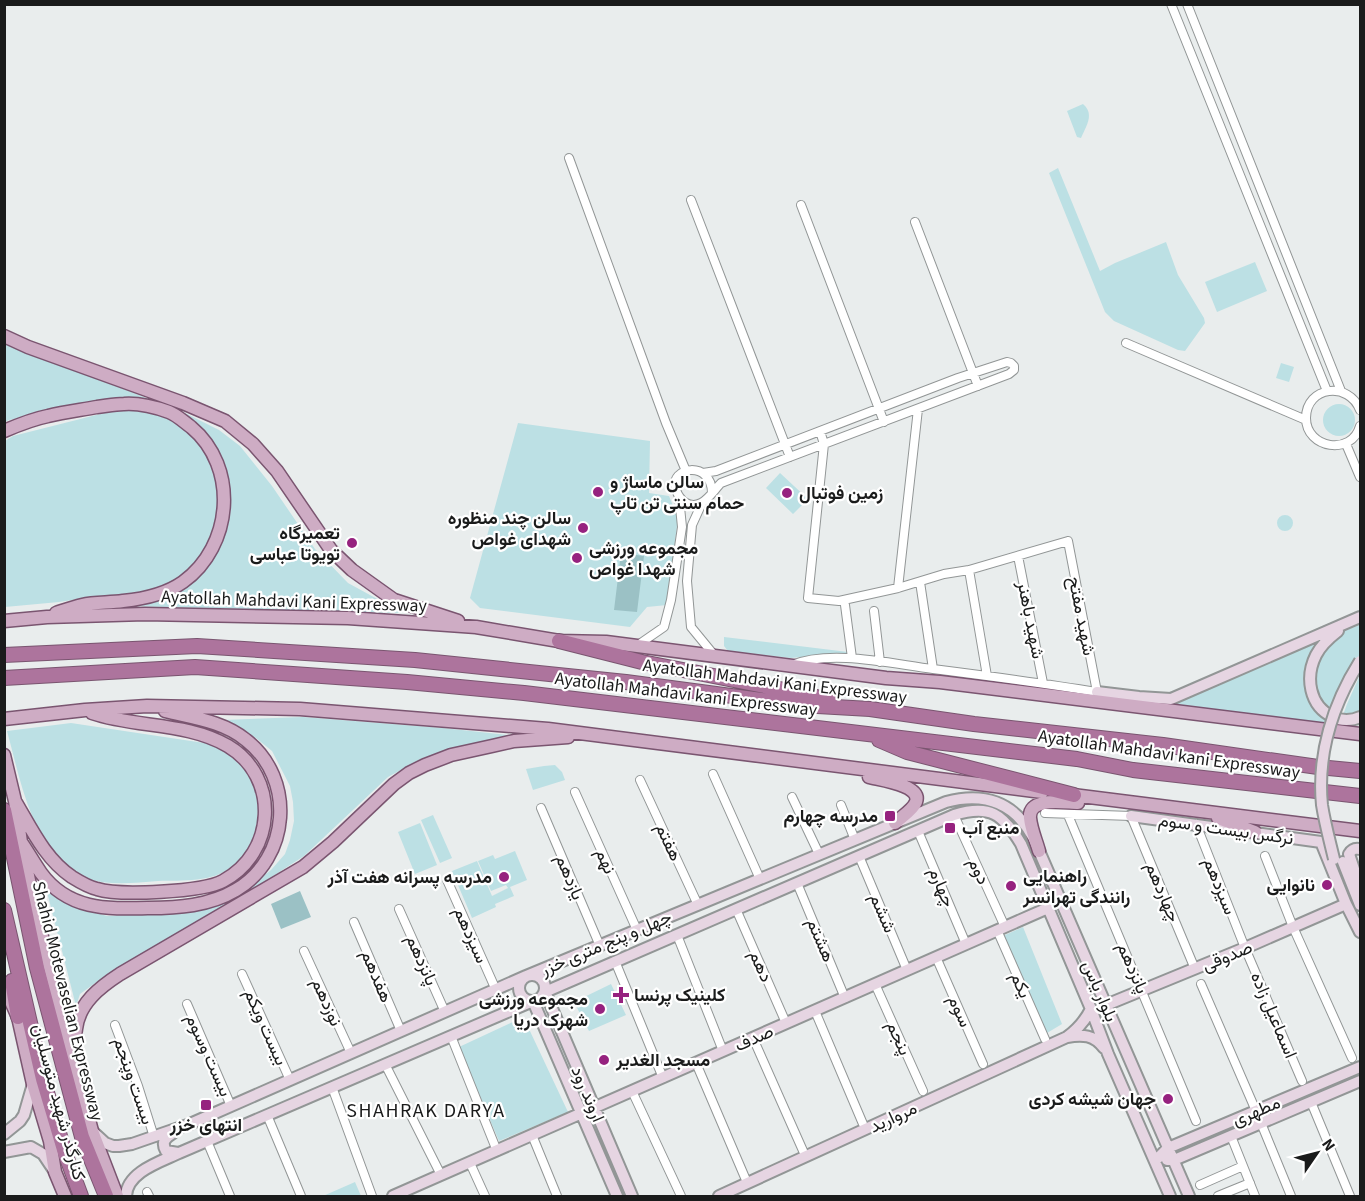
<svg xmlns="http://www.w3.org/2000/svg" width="1365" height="1201" font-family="'Source Sans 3',Vazirmatn,sans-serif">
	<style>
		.green { fill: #bce0e4 }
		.water { fill: #9bc1c5 }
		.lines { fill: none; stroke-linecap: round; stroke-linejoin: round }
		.street-casing { stroke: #929696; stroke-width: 10 }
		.secondary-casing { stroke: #929696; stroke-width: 14 }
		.primary-casing { stroke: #7a5570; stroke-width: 15 }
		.highway-casing { stroke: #7a5570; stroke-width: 16 }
		.street { stroke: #fff; stroke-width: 8 }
		.secondary { stroke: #e6d5e2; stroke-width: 10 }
		.primary { stroke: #ceacc4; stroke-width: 12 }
		.highway { stroke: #ad749d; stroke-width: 14 }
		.secondary-bridge-casing { stroke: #929696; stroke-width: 14; stroke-linecap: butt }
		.secondary-bridge { stroke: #e6d5e2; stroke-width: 10 }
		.poi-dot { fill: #96227f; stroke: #fff; stroke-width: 2 }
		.labels { text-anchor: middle; stroke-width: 4.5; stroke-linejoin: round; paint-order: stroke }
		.poi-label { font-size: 18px; font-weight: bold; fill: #1a1b1b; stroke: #fff; text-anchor: start }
		.street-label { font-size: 18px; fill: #1a1b1b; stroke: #fff }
		.neighbourhood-label { font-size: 20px; letter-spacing: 1.5px; fill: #1a1b1b; stroke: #fff }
	</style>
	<rect width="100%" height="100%" fill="#e9eded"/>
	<path class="green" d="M1083 104C1095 114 1086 126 1081 138L1077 137 1067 111Z
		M1058 168 1100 271 1115 263 1166 242 1178 275 1204 318 1205 323 1185 351 1178 350 1114 321 1105 312 1049 173Z
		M1255 262 1267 291 1217 312 1205 282Z
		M5 343 185 413 219 430 240 446 272 486 315 549 348 583 403 613 124 606 206 564 227 481 224 461 215 444 200 427 177 412 150 402 39 414 9 420 5 422Z
		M1281 363 1294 367 1289 382 1276 378Z
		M1323 420a16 16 0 1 1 32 0a16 16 0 1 1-32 0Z
		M136 409C155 414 174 418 189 432 239 479 224 559 162 587 150 592 136 595 122 596 116 596 110 595 104 596 89 597 74 600 59 602 41 604 23 605 5 607V441L13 436 116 410Z
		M518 423 650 441 649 493 669 496 678 518 667 605 647 607 630 627 480 608 470 598Z
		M780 473 808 499 793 514 766 488Z
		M1277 523a8 8 0 1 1 16 0a8 8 0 1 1-16 0Z
		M1360 624V656L1346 676 1330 711C1303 691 1315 652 1339 634 1345 630 1354 628 1360 624Z
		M724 637 848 652V657L820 655 791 658 728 651 724 646Z
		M1320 641C1312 656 1300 673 1307 692 1310 700 1321 712 1327 719L1326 725 1159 705 1180 702Z
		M1360 675V712L1348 716 1343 715 1347 704Z
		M303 717 443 728 518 736 448 750 423 758 388 777 304 856 270 878 109 973 80 994 76 1006 45 884 76 907 107 916 144 914 193 911 255 882 271 870 285 854 290 840 294 821 293 802 290 786 272 751 256 738 223 720Z
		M71 723 211 744C247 761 264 788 256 828 253 843 245 857 233 866 212 883 183 880 158 881 134 883 109 886 85 878 71 873 49 853 41 840 37 833 35 825 33 818 21 790 15 760 7 731Z
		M555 765 562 772 565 780 533 790 526 769 544 766Z
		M433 815 452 858 440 863 421 820Z
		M420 823 437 865 415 874 398 832Z
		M515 851 527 880 510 887 514 896 495 904 496 907 472 918 452 871 477 861 492 896 508 888 506 885 491 891 478 861 493 855 495 859Z
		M1023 927 1062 1024 1047 1033 1003 936Z
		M611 984 626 1015 589 1031 574 1002Z
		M517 1020 529 1029 568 1112 499 1141 459 1047Z
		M355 1182 361 1196H323Z"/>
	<path class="water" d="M621 553 644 556 637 612 614 610Z
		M300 891 311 917 281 929 271 904Z"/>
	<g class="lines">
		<defs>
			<path id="street" d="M1171 4 1327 391
				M1187 4 1341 391
				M569 158 666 423 686 471
				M691 200 790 457
				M801 205 884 422
				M915 222 978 386
				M1126 343 1306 420
				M1360 410C1349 381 1306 386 1306 418 1306 449 1352 456 1360 426
				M1346 444 1360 477
				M703 473 716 471 958 378 1007 362 1011 363 1014 366V370L1009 374 721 483C715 489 709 499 701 503 690 509 680 501 676 490 668 466 712 460 712 493
				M702 503 692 525 687 581 691 627 714 655
				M1018 556 1043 683
				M969 570 987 676
				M920 582 933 669
				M898 588 918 409
				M845 605 852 658
				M874 611 880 662
				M638 645 664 627 671 600 682 527 679 497
				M792 665C831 649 892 664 933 669 988 676 1042 683 1097 692L1068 541 969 570 944 574 898 588 839 601 808 598 824 444 820 431
				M713 774 760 879
				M640 780 698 905
				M575 792 637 930
				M792 797 819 854
				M841 805 855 840
				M541 808 600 946
				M1045 813 1131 816 1195 969
				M954 815 1005 927
				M1068 815 1196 1121
				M1196 824 1245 948 1302 1081
				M918 831 966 944
				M859 856 907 970
				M1265 856 1293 927 1352 1058
				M447 880 496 990
				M797 883 845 998
				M399 909 445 1012
				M736 909 786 1023
				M354 922 401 1031
				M997 930 1045 1039
				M677 935 723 1051
				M304 951 351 1053
				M936 957 983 1064
				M615 961 663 1078
				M242 974 290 1080
				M875 984 923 1091
				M1201 984 1256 1111
				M187 1004 231 1106
				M815 1011 863 1124
				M115 1025 138 1086 154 1137
				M451 1036 497 1151
				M753 1038 804 1153
				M696 1063 746 1180
				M385 1064 441 1175
				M332 1087 372 1196
				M632 1091 681 1196
				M1311 1102 1350 1196
				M267 1115 301 1196
				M1261 1123 1291 1196
				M532 1135 557 1196
				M1231 1136 1255 1196
				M207 1141 230 1196
				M470 1163 485 1196
				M1200 1185 1243 1166
				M147 1192 149 1196
				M1218 1196 1250 1183"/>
			<path id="secondary" d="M1338 631C1329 638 1321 645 1316 655 1305 677 1309 706 1333 717 1341 721 1352 721 1360 717
				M1097 692 1139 697 1171 699 1360 617
				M1131 816 1321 842 1346 904 1360 932
				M1360 849C1355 848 1352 849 1349 854L1360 887
				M1343 862 1360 905
				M519 988a13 13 0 1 1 26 0a13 13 0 1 1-26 0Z
				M1106 1005 1245 948 1346 904
				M1067 1037C1083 1034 1094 1035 1104 1048
				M92 1131 105 1143 113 1146H119L132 1144 190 1124 526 976 946 802C984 792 1014 802 1033 837L1189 1196
				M173 1133C165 1138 161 1142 166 1151L178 1153
				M4 1134 20 1121 24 1115 33 1084
				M4 1152 31 1147 43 1154 53 1169
				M1167 1160H1174L1360 1081
				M1155 1161 1168 1148 1360 1067
				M126 1196C127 1172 160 1162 179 1153L533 1001 617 1196
				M393 1196 1048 908
				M632 1196 545 992 954 815C990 804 1003 814 1021 844L1091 1009 1108 1054 1170 1196
				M719 1196 1067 1037C1078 1029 1085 1021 1091 1009"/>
			<path id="primary" d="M4 336 28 347 183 403 225 421 253 444 277 471 331 550 352 570 394 600 458 621
				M4 431C18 425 33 419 48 416 64 412 81 410 97 407 106 406 115 404 124 404 138 403 155 407 169 412 177 415 184 422 191 427 239 467 233 546 183 582 166 594 143 599 123 601 109 603 95 602 82 605 73 607 65 610 56 613
				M4 621 47 617 145 614 348 618 476 627 559 641 606 642 886 678 940 682 1360 734
				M4 719 85 710 147 706 300 709 548 729 1042 792
				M4 755 15 801 21 842 35 909 74 1063 92 1131 117 1196
				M869 777C880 780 922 785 916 802 913 810 901 817 895 823
				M1065 794 1360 831
				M15 801C31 828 45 859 72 877 80 882 88 887 97 889 119 896 203 892 223 881 276 853 280 777 228 746 187 722 136 728 92 713
				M1218 818 1255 832
				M21 842C28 852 34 863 41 873 68 910 106 909 148 908 178 908 209 906 236 890 290 858 296 779 246 740 223 721 193 718 165 711
				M1039 851C1036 840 1031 829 1030 818 1028 796 1065 803 1078 803
				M4 986 18 1017 33 1084 50 1141 55 1172 65 1196
				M74 1063C75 1052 74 1040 76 1029 79 1003 100 987 120 974L303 867 333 842 394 784 409 773 425 765 451 755 492 746 514 741 568 737"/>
			<path id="highway" d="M559 641 642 662 795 692 829 700
				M4 655 197 646 415 660 626 682 800 705 870 709 974 724 1163 745 1318 767 1360 771
				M4 678 195 667 407 682 524 693 1077 759 1133 770 1360 796
				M879 740 907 752 1074 795
				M4 810 37 968 82 1137 106 1196
				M4 910 43 1079 65 1153 81 1196
				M12 981 18 1017"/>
		</defs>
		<use href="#street" class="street-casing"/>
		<use href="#secondary" class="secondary-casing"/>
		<use href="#primary" class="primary-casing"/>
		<use href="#highway" class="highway-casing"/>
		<use href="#street" class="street"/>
		<use href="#secondary" class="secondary"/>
		<use href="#primary" class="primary"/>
		<use href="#highway" class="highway"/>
		<defs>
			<path id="secondary-bridge" d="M1334 859C1330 842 1325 824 1322 805 1317 754 1333 704 1360 661"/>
		</defs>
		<use href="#secondary-bridge" class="secondary-bridge-casing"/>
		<use href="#secondary-bridge" class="secondary-bridge"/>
	</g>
	<g class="poi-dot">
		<circle cx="598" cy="492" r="6"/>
		<circle cx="787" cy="493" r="6"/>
		<circle cx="583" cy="528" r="6"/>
		<circle cx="352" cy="543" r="6"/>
		<circle cx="577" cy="558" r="6"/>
		<rect x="884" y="810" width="12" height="12" rx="3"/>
		<rect x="944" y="822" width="12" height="12" rx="3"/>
		<circle cx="504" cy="877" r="6"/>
		<circle cx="1327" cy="885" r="6"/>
		<circle cx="1011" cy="886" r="6"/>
		<path d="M618 986h6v6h6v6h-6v6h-6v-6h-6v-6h6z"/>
		<circle cx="600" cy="1009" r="6"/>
		<circle cx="604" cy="1060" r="6"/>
		<circle cx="1168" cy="1099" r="6"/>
		<rect x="200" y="1099" width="12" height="12" rx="3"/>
	</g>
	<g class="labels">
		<g class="poi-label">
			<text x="610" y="488">سالن ماساژ و<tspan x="610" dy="21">حمام سنتی تن تاپ</tspan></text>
			<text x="799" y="499">زمین فوتبال</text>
			<text x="571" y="524" text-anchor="end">سالن چند منظوره<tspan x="571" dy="21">شهدای غواص</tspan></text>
			<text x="340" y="539" text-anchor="end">تعمیرگاه<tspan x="340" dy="21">تویوتا عباسی</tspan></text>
			<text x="589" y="554">مجموعه ورزشی<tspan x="589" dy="21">شهدا غواص</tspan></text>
			<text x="878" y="822" text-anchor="end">مدرسه چهارم</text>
			<text x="962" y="834">منبع آب</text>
			<text x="1023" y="882">راهنمایی<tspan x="1023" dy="21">رانندگی تهرانسر</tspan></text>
			<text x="492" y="883" text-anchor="end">مدرسه پسرانه هفت آذر</text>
			<text x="1315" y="891" text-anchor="end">نانوایی</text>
			<text x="634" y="1001">کلینیک پرنسا</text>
			<text x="588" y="1005" text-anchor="end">مجموعه ورزشی<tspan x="588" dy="21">شهرک دریا</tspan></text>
			<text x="616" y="1066">مسجد الغدیر</text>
			<text x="1156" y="1105" text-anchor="end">جهان شیشه کردی</text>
			<text x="206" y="1131" text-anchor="middle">انتهای خزر</text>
		</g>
		<g class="street-label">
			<text transform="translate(294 601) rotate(2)" y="6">Ayatollah Mahdavi Kani Expressway</text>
			<text transform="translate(1082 616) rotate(79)" y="6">شهید مفتح</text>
			<text transform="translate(1031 620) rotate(79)" y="6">شهید باهنر</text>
			<text transform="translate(775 681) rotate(7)" y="6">Ayatollah Mahdavi Kani Expressway</text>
			<text transform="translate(686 694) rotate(7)" y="6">Ayatollah Mahdavi kani Expressway</text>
			<text transform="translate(1169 754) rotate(8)" y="6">Ayatollah Mahdavi kani Expressway</text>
			<text transform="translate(1226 829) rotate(8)" y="6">نرگس بیست و سوم</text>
			<text transform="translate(669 842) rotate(65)" y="6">هفتم</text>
			<text transform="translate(606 861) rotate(66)" y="6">نهم</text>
			<text transform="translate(979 871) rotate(65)" y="6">دوم</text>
			<text transform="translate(570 877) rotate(67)" y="6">یازدهم</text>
			<text transform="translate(1220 886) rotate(68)" y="6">سیزدهم</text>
			<text transform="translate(942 887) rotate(67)" y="6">چهارم</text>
			<text transform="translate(1163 892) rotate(67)" y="6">چهاردهم</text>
			<text transform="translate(883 913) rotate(67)" y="6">ششم</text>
			<text transform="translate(471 935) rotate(66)" y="6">سیزدهم</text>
			<text transform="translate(821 940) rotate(67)" y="6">هشتم</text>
			<text transform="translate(606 943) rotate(-23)" y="6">چهل و پنج متری خزر</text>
			<text transform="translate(1227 956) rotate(-22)" y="6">صدوقی</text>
			<text transform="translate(422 960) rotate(66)" y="6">پانزدهم</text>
			<text transform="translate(761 966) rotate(66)" y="6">دهم</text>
			<text transform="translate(1133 968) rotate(67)" y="6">پانزدهم</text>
			<text transform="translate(377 976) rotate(67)" y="6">هفدهم</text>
			<text transform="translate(1021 985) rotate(66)" y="6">یکم</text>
			<text transform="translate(1100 991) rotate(67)" y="6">بلوار یاس</text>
			<text transform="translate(68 1001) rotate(76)" y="6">Shahid Motevaselian Expressway</text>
			<text transform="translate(327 1002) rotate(66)" y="6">نوزدهم</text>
			<text transform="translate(960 1011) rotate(66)" y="6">سوم</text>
			<text transform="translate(1274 1015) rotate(67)" y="6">اسماعیل زاده</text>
			<text transform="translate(266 1027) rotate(66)" y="6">بیست ویکم</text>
			<text transform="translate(754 1038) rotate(-24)" y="6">صدف</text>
			<text transform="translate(899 1038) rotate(66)" y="6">پنجم</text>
			<text transform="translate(209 1055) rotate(66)" y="6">بیست وسوم</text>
			<text transform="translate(134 1081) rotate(71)" y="6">بیست وپنجم</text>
			<text transform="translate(588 1094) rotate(67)" y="6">اروند رود</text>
			<text transform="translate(59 1102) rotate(75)" y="6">کنارگذر شهید متوسلیان</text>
			<text transform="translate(1256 1111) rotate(-23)" y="6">مطهری</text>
			<text transform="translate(893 1117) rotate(-25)" y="6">مروارید</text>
		</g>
		<g class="neighbourhood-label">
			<text x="426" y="1117">SHAHRAK DARYA</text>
		</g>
	</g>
	<rect width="1365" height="1201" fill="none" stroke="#1a1b1b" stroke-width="12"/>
	<g transform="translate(1317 1153) rotate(55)" stroke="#ffffff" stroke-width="4.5" paint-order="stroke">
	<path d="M0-4.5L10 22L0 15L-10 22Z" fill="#1a1b1b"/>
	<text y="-9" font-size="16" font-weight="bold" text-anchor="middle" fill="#1a1b1b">N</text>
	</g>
</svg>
